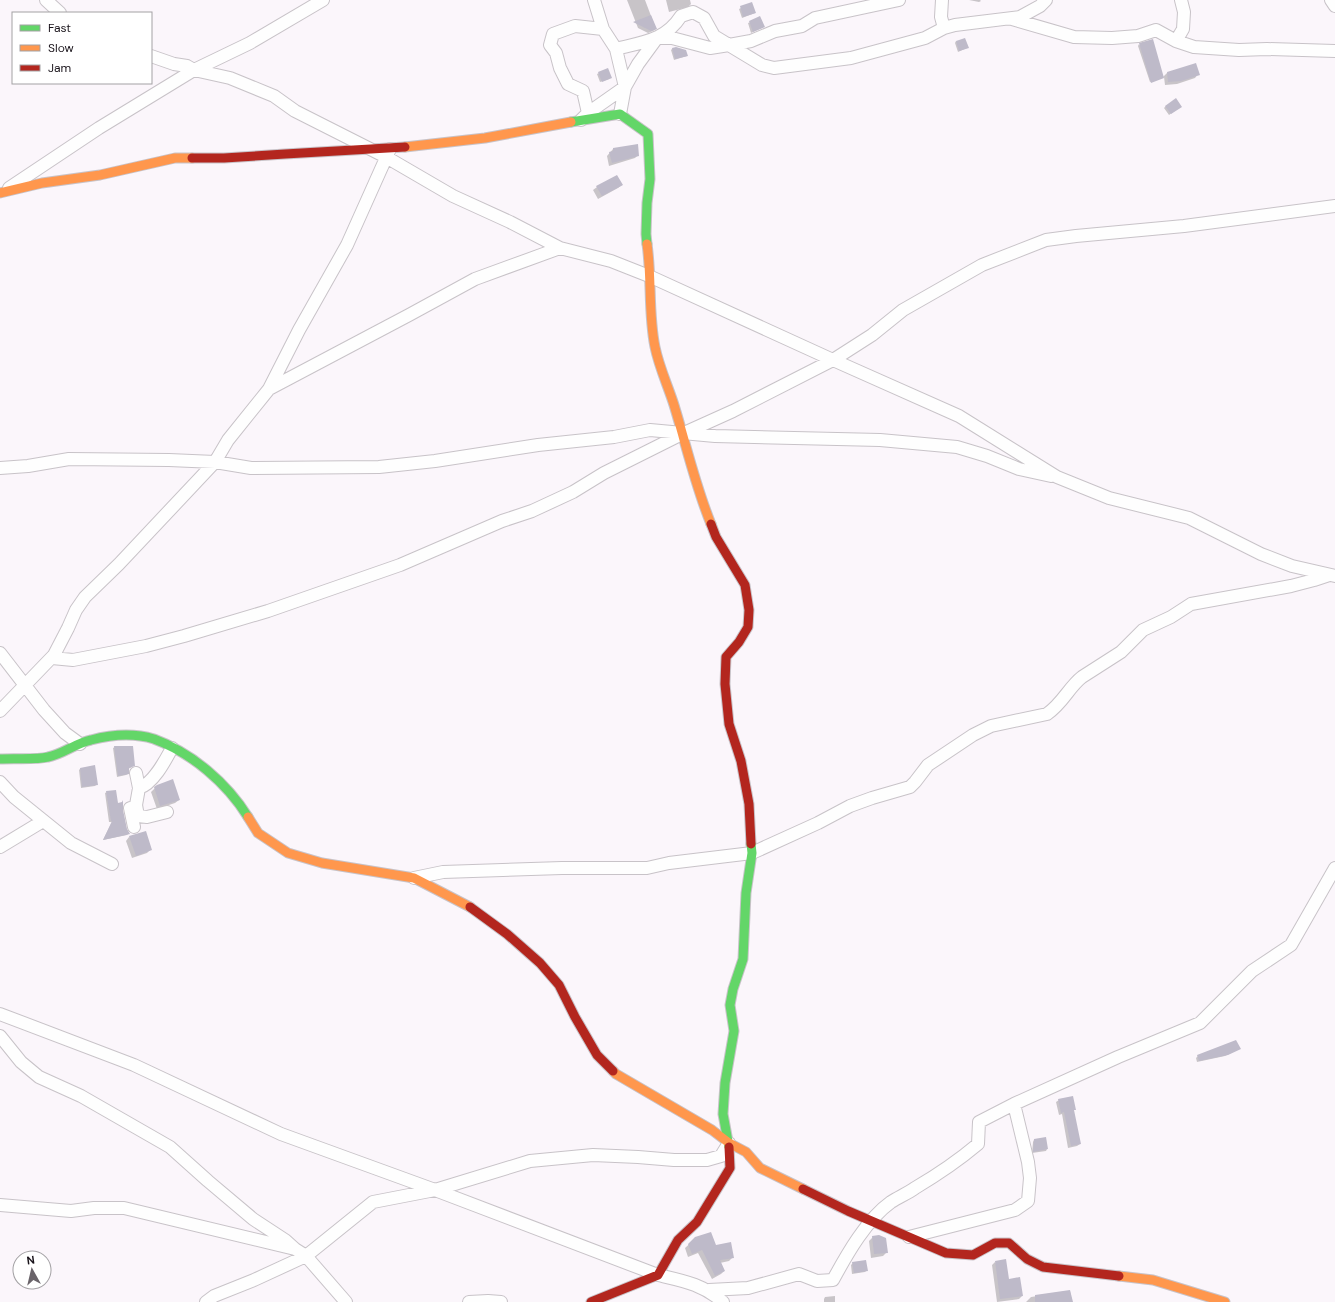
<svg xmlns="http://www.w3.org/2000/svg" width="1335" height="1302" font-family="'DM Sans',sans-serif">
	<style>
		.shadow { fill: #0003 }
		.building { fill: #bebac9 }
		.lines { fill: none; stroke-linecap: round; stroke-linejoin: round }
		.street-casing { stroke: #c8c3c8; stroke-width: 14 }
		.fast-casing { stroke: #c8c3c8; stroke-width: 11 }
		.slow-casing { stroke: #c8c3c8; stroke-width: 11 }
		.jam-casing { stroke: #c8c3c8; stroke-width: 11 }
		.street { stroke: #fefefe; stroke-width: 12 }
		.fast { stroke: #63d668; stroke-width: 9 }
		.slow { stroke: #ff974d; stroke-width: 9 }
		.jam { stroke: #b3261e; stroke-width: 9 }
	</style>
	<rect width="100%" height="100%" fill="#fbf6fb"/>
	<path class="shadow" d="M627 0H645L656 29 653 31 648 33 638 28Z
		M666 0H690L691 4 688 7 669 12Z
		M969 0H980L981 1 979 2Z
		M751 3 755 13 742 18 739 9Z
		M760 18 763 27 751 33 748 23Z
		M956 41 967 48 958 52 955 43Z
		M1139 44 1163 77 1167 73 1198 74 1195 78 1177 84 1165 85 1164 77 1150 82 1138 46Z
		M673 48 687 56 674 60 671 50Z
		M599 73 609 79 600 82 597 74Z
		M1166 106 1179 108 1169 115 1164 108Z
		M613 149 638 155 635 158 609 166 607 156Z
		M622 185 618 188 598 199 593 190 597 187Z
		M115 747 132 767 128 769V774L126 775 117 777 113 748Z
		M94 767 97 784 95 786 81 788 79 770 80 769Z
		M157 786 179 800 175 803 157 809 151 792Z
		M107 792 117 804 128 834 127 835 103 840 112 822H109L105 793Z
		M129 837 151 849 147 853 132 858 126 841Z
		M1239 1049 1225 1056 1197 1062 1196 1058 1198 1056Z
		M1059 1100 1075 1109 1073 1111 1080 1144 1077 1146 1068 1148 1062 1114 1059 1115 1056 1102Z
		M1034 1140 1047 1149 1046 1151 1032 1153 1033 1142Z
		M873 1237 887 1252 883 1256 871 1258 869 1241Z
		M696 1238 715 1246 733 1257 729 1261 720 1263 724 1271 721 1274 712 1279 698 1253 688 1257 685 1248Z
		M995 1262 1008 1280 1022 1296 1019 1299 997 1302 992 1265Z
		M853 1263 867 1270 865 1272 852 1274 851 1265Z
		M1070 1291 1072 1302H1026L1031 1297Z
		M835 1296V1302H824V1299L825 1297Z"/>
	<path class="building" d="M752 2 756 13 743 17 740 6Z
		M651 15 657 29 651 31 633 22Z
		M760 16 765 27 753 32 749 21Z
		M965 38 969 48 959 51 956 41Z
		M1153 39 1164 78 1151 83 1139 43Z
		M676 47 686 50 688 56 675 59 672 48Z
		M1196 63 1200 75 1181 81 1168 82 1167 72Z
		M608 68 612 78 602 82 598 72Z
		M1176 98 1182 107 1171 114 1165 106Z
		M638 144 639 156 612 163 609 152 613 151V148Z
		M617 175 623 185 602 196 596 186Z
		M114 746H133L135 766 129 768V774L118 776Z
		M95 765 98 785 82 787 80 768Z
		M173 779 180 800 160 806 154 787 157 785Z
		M116 790 118 803 122 802 123 800V810L127 829 130 834 103 840 112 821H111L106 791Z
		M146 831 152 850 136 856 129 836Z
		M1236 1040 1241 1049 1228 1055 1199 1061 1197 1055Z
		M1073 1096 1076 1110H1074L1081 1144 1071 1146 1064 1112 1061 1113 1058 1099Z
		M1046 1137 1048 1149 1033 1152 1034 1139Z
		M711 1232 716 1245 731 1242 734 1258 720 1260 725 1271 715 1276 702 1250 692 1254 688 1244 695 1237Z
		M879 1235 886 1238 888 1253 874 1254 872 1236Z
		M1006 1259 1009 1279 1020 1277 1023 1296 1000 1299 995 1261Z
		M866 1260 868 1271 854 1273 852 1262Z
		M1070 1290 1073 1302H1035V1295Z"/>
	<g class="lines">
		<defs>
			<path id="street" d="M46 0 60 13
				M594 0 603 29 616 49 625 87 620 114
				M942 0 941 17 944 28
				M1331 0 1335 6
				M1012 19 1074 37 1112 38 1138 36 1156 30 1176 41 1194 47 1239 50 1267 49 1335 51
				M1176 41 1183 29 1184 12 1181 0
				M616 49C642 42 665 41 681 16L693 12 704 18 714 36 762 65 774 68 851 58 925 38 944 28 955 25 1020 17 1040 6 1046 0
				M151 56 174 64 187 66 194 70 230 78 274 96 295 111 386 157 453 196 510 222 560 248 611 261 649 276 833 360 959 416 1057 477 1109 498 1189 518 1261 554 1292 566 1335 576
				M588 113 583 91 568 84 560 68 556 53 550 45 553 34 575 26 603 29
				M581 120 588 113 625 87 638 64 657 38H672L710 48 729 45 751 41 775 31 802 26 815 18 899 0
				M9 188 99 128 194 70 250 43 323 0
				M269 389 409 315 475 279 560 248
				M0 468 28 466 69 459 169 460 215 462 251 468 379 467 435 461 538 445 614 437 650 430 715 436 880 440 957 447 987 456 1019 469 1051 476
				M0 653 44 710 65 733 80 744
				M52 658 73 660 146 646 184 636 268 611 400 565 502 521 532 511 573 492 604 473 682 434 733 411 833 360 872 335 903 310 982 265 1046 240 1076 236 1184 226 1335 206
				M0 711 54 655 68 628 76 610 85 597 119 564 215 462 228 440 269 389 299 330 347 245 390 149
				M136 773 139 788
				M0 782 14 797 71 843 112 864
				M130 808 134 827
				M167 812 147 817 138 816 136 805 139 788C153 784 165 761 172 748
				M0 847 43 821
				M414 878 443 872 562 868H647L669 863 752 853 818 823 850 806 872 798 910 787 915 782 928 765 973 735 991 726 1047 714C1063 703 1069 687 1082 677L1121 652 1143 630 1171 617 1191 604 1291 586 1314 580 1329 575
				M0 1014 134 1065 281 1134 435 1190 658 1275C684 1281 702 1284 723 1302
				M0 1036 21 1062 39 1077 81 1096 170 1147 208 1181 253 1219 285 1240 295 1249 306 1256 346 1302
				M0 1205 71 1211 94 1208H124L295 1249
				M909 1237 1015 1210 1028 1201 1030 1178 1028 1162 1014 1104
				M709 1290 748 1288 799 1274 817 1281 833 1280C847 1254 867 1219 891 1202 899 1197 908 1193 915 1188 937 1175 959 1160 978 1144L979 1122 1014 1104 1118 1057 1200 1023 1252 971 1291 945 1335 868
				M206 1302 214 1296 254 1280 306 1256 373 1202 435 1190 530 1161 593 1155 638 1157 674 1160H707L721 1156 729 1143
				M469 1302 488 1301 501 1302"/>
			<path id="fast" d="M571 122 620 114 648 134 650 179 647 203 646 234 647 244
				M0 759C15 758 35 760 48 757 63 754 76 743 91 740 110 735 134 733 154 739 192 753 227 783 248 817
				M729 1147 723 1114 725 1083 734 1031 730 1005 733 989 743 959 746 893 752 853 751 844"/>
			<path id="slow" d="M405 147 485 138 571 122
				M0 193 42 183 100 175 175 158H192
				M647 244C652 278 648 313 655 347 659 367 668 386 674 405 686 444 695 485 711 524
				M248 817 258 833 288 853 322 863 414 878 470 907
				M613 1071 616 1074 712 1130 729 1143 746 1152 760 1168 803 1189
				M1119 1276 1153 1280 1225 1302"/>
			<path id="jam" d="M192 158H224L285 154 405 147
				M711 524 716 537 745 585 749 610 748 627 739 642 726 657 725 684 729 724 741 761 749 804 751 844
				M470 907 507 934 540 963 559 985 575 1017 597 1055 613 1071
				M803 1189 848 1211 946 1253 973 1255 995 1243H1009L1027 1259 1043 1267 1119 1276
				M591 1302 658 1275 678 1240 697 1222 730 1168 729 1147"/>
		</defs>
		<use href="#street" class="street-casing"/>
		<use href="#fast" class="fast-casing"/>
		<use href="#slow" class="slow-casing"/>
		<use href="#jam" class="jam-casing"/>
		<use href="#street" class="street"/>
		<use href="#fast" class="fast"/>
		<use href="#slow" class="slow"/>
		<use href="#jam" class="jam"/>
	</g>
	<rect x="12" y="12" width="140" height="72" fill="#ffffff" stroke="#a3a1a4"/>
	<rect x="20" y="25" width="20" height="6" fill="#63d668" stroke="#a3a1a4"/>
	<text x="48" y="32" font-size="12" fill="#1a141b">Fast</text>
	<rect x="20" y="45" width="20" height="6" fill="#ff974d" stroke="#a3a1a4"/>
	<text x="48" y="52" font-size="12" fill="#1a141b">Slow</text>
	<rect x="20" y="65" width="20" height="6" fill="#b3261e" stroke="#a3a1a4"/>
	<text x="48" y="72" font-size="12" fill="#1a141b">Jam</text>
	<g transform="translate(32 1270) rotate(352)"><circle r="19" fill="#ffffff" stroke="#a3a1a4"/>
	<path d="M0-3L7 15L0 10L-7 15Z" fill="#696369"/>
	<text y="-6" font-size="11" font-weight="bold" text-anchor="middle" fill="#1a141b">N</text>
	</g>
</svg>
